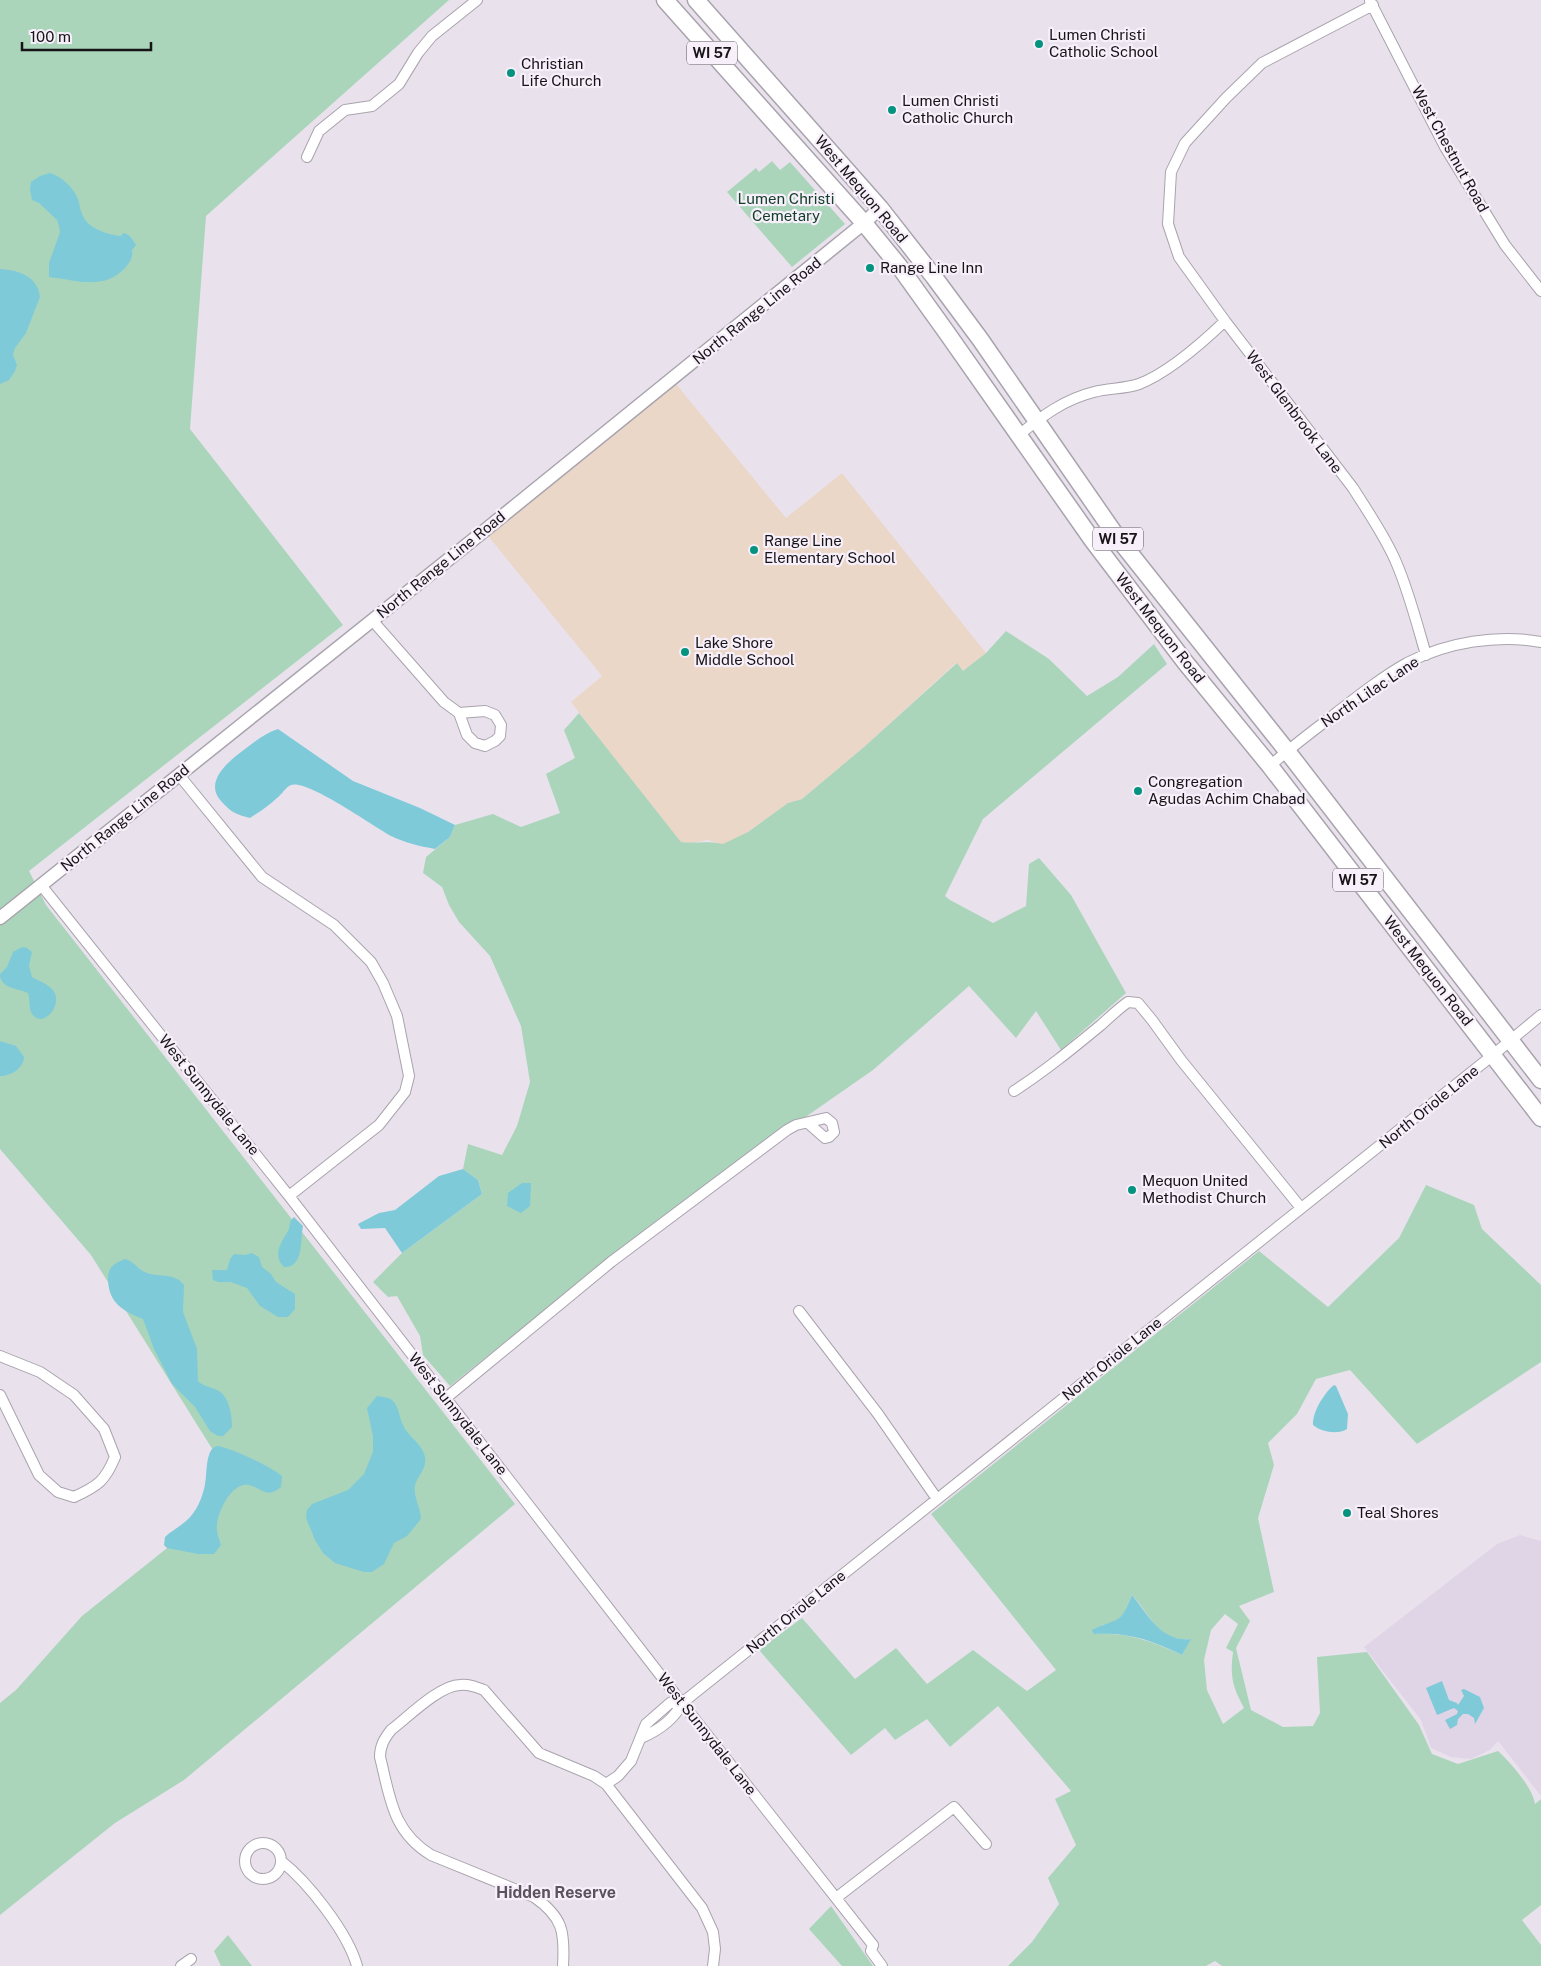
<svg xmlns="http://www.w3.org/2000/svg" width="1541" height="1966" font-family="'Public Sans',sans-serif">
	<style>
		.built { fill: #e0d5e6 }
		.education { fill: #ebd7c8 }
		.green { fill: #aad5bb; fill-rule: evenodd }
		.water { fill: #7fcad9 }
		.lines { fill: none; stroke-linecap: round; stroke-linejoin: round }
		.minor-casing { stroke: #a9a3ad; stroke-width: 12 }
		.tertiary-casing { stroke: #a9a3ad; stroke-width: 15 }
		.primary-casing { stroke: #a9a3ad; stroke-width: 19 }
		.minor { stroke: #fff; stroke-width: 10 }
		.tertiary { stroke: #fff; stroke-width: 12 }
		.primary { stroke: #fff; stroke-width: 16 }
		.poi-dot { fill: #04937f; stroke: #f7effa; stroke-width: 2 }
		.labels { text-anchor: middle; stroke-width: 4.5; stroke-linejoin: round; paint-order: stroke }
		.shield { fill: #f7effa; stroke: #5a565c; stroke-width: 1 }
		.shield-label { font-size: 14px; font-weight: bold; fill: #171418 }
		.poi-label { font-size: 15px; fill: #171418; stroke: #f7effa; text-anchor: start }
		.street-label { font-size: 15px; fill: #171418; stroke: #f7effa }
		.park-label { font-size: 15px; fill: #13402a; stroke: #f7effa }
		.neighbourhood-label { font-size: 16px; font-weight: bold; fill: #5a545d; stroke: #f7effa }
	</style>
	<rect width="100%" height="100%" fill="#e9e2ed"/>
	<path class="built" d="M1520 1535 1541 1541V1796L1498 1741 1490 1750 1471 1759 1451 1757 1431 1748 1421 1720 1364 1647 1497 1544Z"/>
	<path class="education" d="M672 379 786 518 842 473 986 653 963 672 956 663 864 747 802 799 788 803 748 832 723 845 708 840 692 843 681 842 610 753 571 702 602 676 484 531Z"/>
	<path class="green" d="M0 0H449L206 216 190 429 343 625 29 871 46 905 515 1504 184 1780 115 1823 0 1915V1703L16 1690 82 1616 196 1525 216 1455 91 1255 0 1149Z
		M772 161 780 170 790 162 845 224 792 267 727 192 756 168 759 172Z
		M1006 631 1049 659 1087 696 1118 677 1154 644 1167 664 983 819 945 896 950 900 993 923 1026 906 1029 864 1039 858 1071 895 1126 993 1061 1050 1036 1011 1016 1038 969 986 873 1070 656 1221 450 1386 423 1355 420 1336 397 1296 388 1297 373 1282 402 1253 482 1194 478 1180 463 1169 468 1144 502 1155 517 1126 530 1082 521 1026 490 956 459 922 449 905 442 887 423 873 426 857 450 837 455 825 493 814 521 827 560 813 546 774 575 758 564 730 579 713 681 842C698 844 706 840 723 844L748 832 788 803 802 799 864 747 957 663 963 671 986 653Z
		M1426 1185 1474 1205 1482 1229 1541 1285V1362L1417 1444 1350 1370 1316 1379 1297 1414 1268 1443 1274 1465 1258 1518 1274 1592 1239 1606 1250 1621 1236 1648 1251 1710 1283 1727 1313 1726 1320 1713 1317 1657 1367 1652 1419 1725 1432 1754 1458 1764 1498 1751C1510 1762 1533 1788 1535 1804L1541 1799V1905L1522 1920 1541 1945V1966H1222L1215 1961 1206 1966H1008L1032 1942 1059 1904 1048 1878 1076 1845 1055 1799 1071 1791 998 1706 950 1747 927 1719 895 1740 885 1728 851 1755 759 1650 802 1618 855 1679 896 1648 927 1684 973 1650 1027 1691 1056 1670 931 1514 1259 1251 1328 1307 1399 1238ZM1132 1595C1150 1614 1158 1642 1190 1639L1182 1655C1151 1641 1129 1632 1094 1634L1102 1625 1116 1622 1123 1616ZM1225 1614 1238 1624 1226 1648 1233 1652C1230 1676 1232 1686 1244 1708L1223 1724 1207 1690 1204 1660 1211 1630Z
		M831 1906 873 1966H842L809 1929Z
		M228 1935 252 1966H221L214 1951Z"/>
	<path class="water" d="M50 173C62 177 73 187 78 199 80 207 81 214 86 221 93 230 110 235 121 236L123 233C130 234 132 239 136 245L132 250C133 258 130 262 125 268 103 291 77 280 49 277V263L60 232 59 226 57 220 39 203 32 200 30 190 31 182 40 176Z
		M0 269C18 270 38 276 40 297L26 333 15 348 13 355 17 365 15 371 9 380 0 384Z
		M278 729 353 781 420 808 455 825 450 837 435 849C419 846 406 843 391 836 373 826 307 779 291 785 286 787 282 794 277 798 269 806 259 812 250 818 235 814 231 812 221 801 203 781 230 760 245 749 256 741 265 733 278 729Z
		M22 947 27 948 32 952 29 966 32 977C39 981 46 983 52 989 66 1004 41 1032 31 1012 29 1007 30 999 28 993 18 988 0 989 0 974L7 967 13 952Z
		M0 1041 16 1046 24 1057C24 1068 11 1076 0 1076Z
		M463 1169 478 1180 482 1194 402 1253 385 1228 361 1229 358 1224 379 1213 395 1210 439 1176Z
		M522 1183H531L530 1206 521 1213 507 1206 508 1193Z
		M294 1217 303 1226C300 1240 304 1268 284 1267 272 1255 281 1243 288 1231 290 1228 289 1224 291 1220Z
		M252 1253 259 1257 262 1267 271 1274 276 1282 295 1294V1309L288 1317H278L260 1306 247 1288 231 1282H218L213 1280 212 1270H227L230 1259 234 1254 245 1255Z
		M125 1259C134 1261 138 1270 147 1273 160 1277 176 1273 184 1285L183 1312 197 1349 198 1381C204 1387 212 1387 219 1391 230 1398 232 1417 232 1427L223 1436H218L210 1431 195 1407 172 1384 154 1349 143 1319C122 1311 108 1302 108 1278 108 1267 115 1263 125 1259Z
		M1334 1385 1336 1386 1348 1414 1347 1429C1338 1435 1321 1432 1313 1425 1312 1413 1324 1393 1334 1385Z
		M377 1396C383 1397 388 1397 392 1400 399 1406 399 1417 403 1425 408 1437 422 1443 425 1457 427 1469 418 1475 415 1485 413 1497 421 1508 421 1519L407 1536 394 1543 384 1564 372 1572H364L335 1563 323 1553 315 1540 306 1518 307 1510 312 1504 348 1490 364 1474 373 1452V1436L367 1408Z
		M217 1446C230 1447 273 1468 282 1476L281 1487C266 1499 264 1489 249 1485 231 1481 215 1516 217 1530 217 1536 220 1540 221 1545L214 1554H198L167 1548 164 1545 165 1537C170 1532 176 1529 181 1525 194 1516 200 1504 204 1489 208 1477 204 1449 217 1446Z
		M1132 1595C1149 1616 1161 1642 1191 1639L1182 1655C1151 1640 1129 1632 1094 1634L1092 1630C1120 1616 1119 1627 1132 1595Z
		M1442 1681 1449 1700 1457 1703 1458 1705 1464 1696 1461 1690 1464 1689 1480 1697 1484 1708 1475 1724 1474 1718 1468 1714H1463L1458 1719 1457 1725 1450 1729 1445 1720 1457 1714 1458 1711 1454 1708 1437 1715 1426 1688Z"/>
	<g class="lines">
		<defs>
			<path id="minor" d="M1370 1 1445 147 1505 245 1541 291
				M1373 5 1262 63 1226 98 1185 143 1171 172 1168 224 1179 257 1225 321 1353 488C1368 512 1385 536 1396 562 1409 592 1417 624 1426 655
				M307 157 319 131 345 110 372 106 399 84 418 53 432 36 477 0
				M1019 435C1042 416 1065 399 1094 392 1109 388 1125 389 1139 384 1168 373 1203 342 1225 321
				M372 620 444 702 459 713 467 735 475 743 485 746 495 741 500 736 501 725 495 715 485 711 459 713
				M1270 766C1291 747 1313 731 1335 714 1358 696 1382 677 1407 663 1447 642 1498 634 1541 642
				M179 775 262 877 334 925 371 962 383 983 397 1016 409 1076 405 1092 379 1125 289 1196
				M41 885 289 1196 682 1703 873 1945 871 1951 882 1966
				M1014 1091C1045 1071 1073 1048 1101 1025 1110 1017 1118 1009 1128 1002L1138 1003 1152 1020 1181 1060 1301 1208
				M799 1311 878 1414 937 1499
				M0 1356 40 1372 74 1395 104 1429 115 1457C105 1481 98 1486 74 1497L58 1492 39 1475 0 1395
				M446 1398 611 1262 787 1130 796 1125 826 1118 832 1123 834 1132 829 1137 825 1138 808 1123
				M641 1738C657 1731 674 1720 682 1703L1493 1055 1541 1015
				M606 1784 618 1776 631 1761 646 1724 670 1703H682
				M245 1861a18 18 0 1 1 36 0a18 18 0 1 1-36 0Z
				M281 1861C308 1882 348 1933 357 1966
				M836 1898 954 1807 986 1844
				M181 1966 191 1959
				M563 1966C565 1932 563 1917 534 1897L431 1855C392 1831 390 1797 380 1757 380 1746 384 1739 391 1730 408 1717 440 1685 460 1685 469 1684 476 1687 484 1690L539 1753 594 1776 606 1784 702 1908 713 1932 715 1949 713 1966"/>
			<path id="tertiary" d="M0 918 484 531 864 223 880 208"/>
			<path id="primary" d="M665 0 864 223 899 266 947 333 1093 541 1185 662 1270 766 1541 1118
				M696 0 880 208 934 277 980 339 1117 537 1287 751 1541 1080"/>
		</defs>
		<use href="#minor" class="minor-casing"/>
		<use href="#tertiary" class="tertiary-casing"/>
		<use href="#primary" class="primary-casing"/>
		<use href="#minor" class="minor"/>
		<use href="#tertiary" class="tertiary"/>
		<use href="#primary" class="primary"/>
	</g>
	<g class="poi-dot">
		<circle cx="1039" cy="44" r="5"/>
		<circle cx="511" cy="73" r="5"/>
		<circle cx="892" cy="110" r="5"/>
		<circle cx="870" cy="268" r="5"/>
		<circle cx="754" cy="550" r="5"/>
		<circle cx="685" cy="652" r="5"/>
		<circle cx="1138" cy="791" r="5"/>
		<circle cx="1132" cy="1190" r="5"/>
		<circle cx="1347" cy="1513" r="5"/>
	</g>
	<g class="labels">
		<g class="shield">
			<rect x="687" y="41.5" width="50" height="23" rx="4"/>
			<rect x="1093" y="527.5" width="50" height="23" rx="4"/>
			<rect x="1333" y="868.5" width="50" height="23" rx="4"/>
		</g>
		<g class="shield-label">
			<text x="712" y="58">WI 57</text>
			<text x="1118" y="544">WI 57</text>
			<text x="1358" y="885">WI 57</text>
		</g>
		<g class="poi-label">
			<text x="1049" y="40">Lumen Christi<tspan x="1049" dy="17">Catholic School</tspan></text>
			<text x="521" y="69">Christian<tspan x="521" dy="17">Life Church</tspan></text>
			<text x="902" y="106">Lumen Christi<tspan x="902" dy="17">Catholic Church</tspan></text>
			<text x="880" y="273">Range Line Inn</text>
			<text x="764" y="546">Range Line<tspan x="764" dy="17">Elementary School</tspan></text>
			<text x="695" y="648">Lake Shore<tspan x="695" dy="17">Middle School</tspan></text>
			<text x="1148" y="787">Congregation<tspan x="1148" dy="17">Agudas Achim Chabad</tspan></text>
			<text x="1142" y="1186">Mequon United<tspan x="1142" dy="17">Methodist Church</tspan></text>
			<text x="1357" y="1518">Teal Shores</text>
		</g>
		<g class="street-label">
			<text transform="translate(1450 149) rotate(61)" y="5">West Chestnut Road</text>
			<text transform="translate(861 189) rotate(50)" y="5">West Mequon Road</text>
			<text transform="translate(757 311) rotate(-39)" y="5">North Range Line Road</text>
			<text transform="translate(1294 412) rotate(53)" y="5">West Glenbrook Lane</text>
			<text transform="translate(441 565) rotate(-39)" y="5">North Range Line Road</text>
			<text transform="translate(1160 628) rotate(52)" y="5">West Mequon Road</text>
			<text transform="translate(1370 692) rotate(-34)" y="5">North Lilac Lane</text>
			<text transform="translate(125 818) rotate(-39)" y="5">North Range Line Road</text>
			<text transform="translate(1428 971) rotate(52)" y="5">West Mequon Road</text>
			<text transform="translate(209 1095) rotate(51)" y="5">West Sunnydale Lane</text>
			<text transform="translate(1429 1107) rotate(-39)" y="5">North Oriole Lane</text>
			<text transform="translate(1112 1359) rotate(-39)" y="5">North Oriole Lane</text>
			<text transform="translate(458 1414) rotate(52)" y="5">West Sunnydale Lane</text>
			<text transform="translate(796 1612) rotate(-39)" y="5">North Oriole Lane</text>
			<text transform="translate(707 1734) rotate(52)" y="5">West Sunnydale Lane</text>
		</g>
		<g class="park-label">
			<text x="786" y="204">Lumen Christi<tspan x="786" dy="17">Cemetary</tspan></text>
		</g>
		<g class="neighbourhood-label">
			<text x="556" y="1898">Hidden Reserve</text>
		</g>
	</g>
	<path d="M22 42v8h129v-8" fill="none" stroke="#171418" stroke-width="2.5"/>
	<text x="30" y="42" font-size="15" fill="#171418" stroke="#f7effa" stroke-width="4" paint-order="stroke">100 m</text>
</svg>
